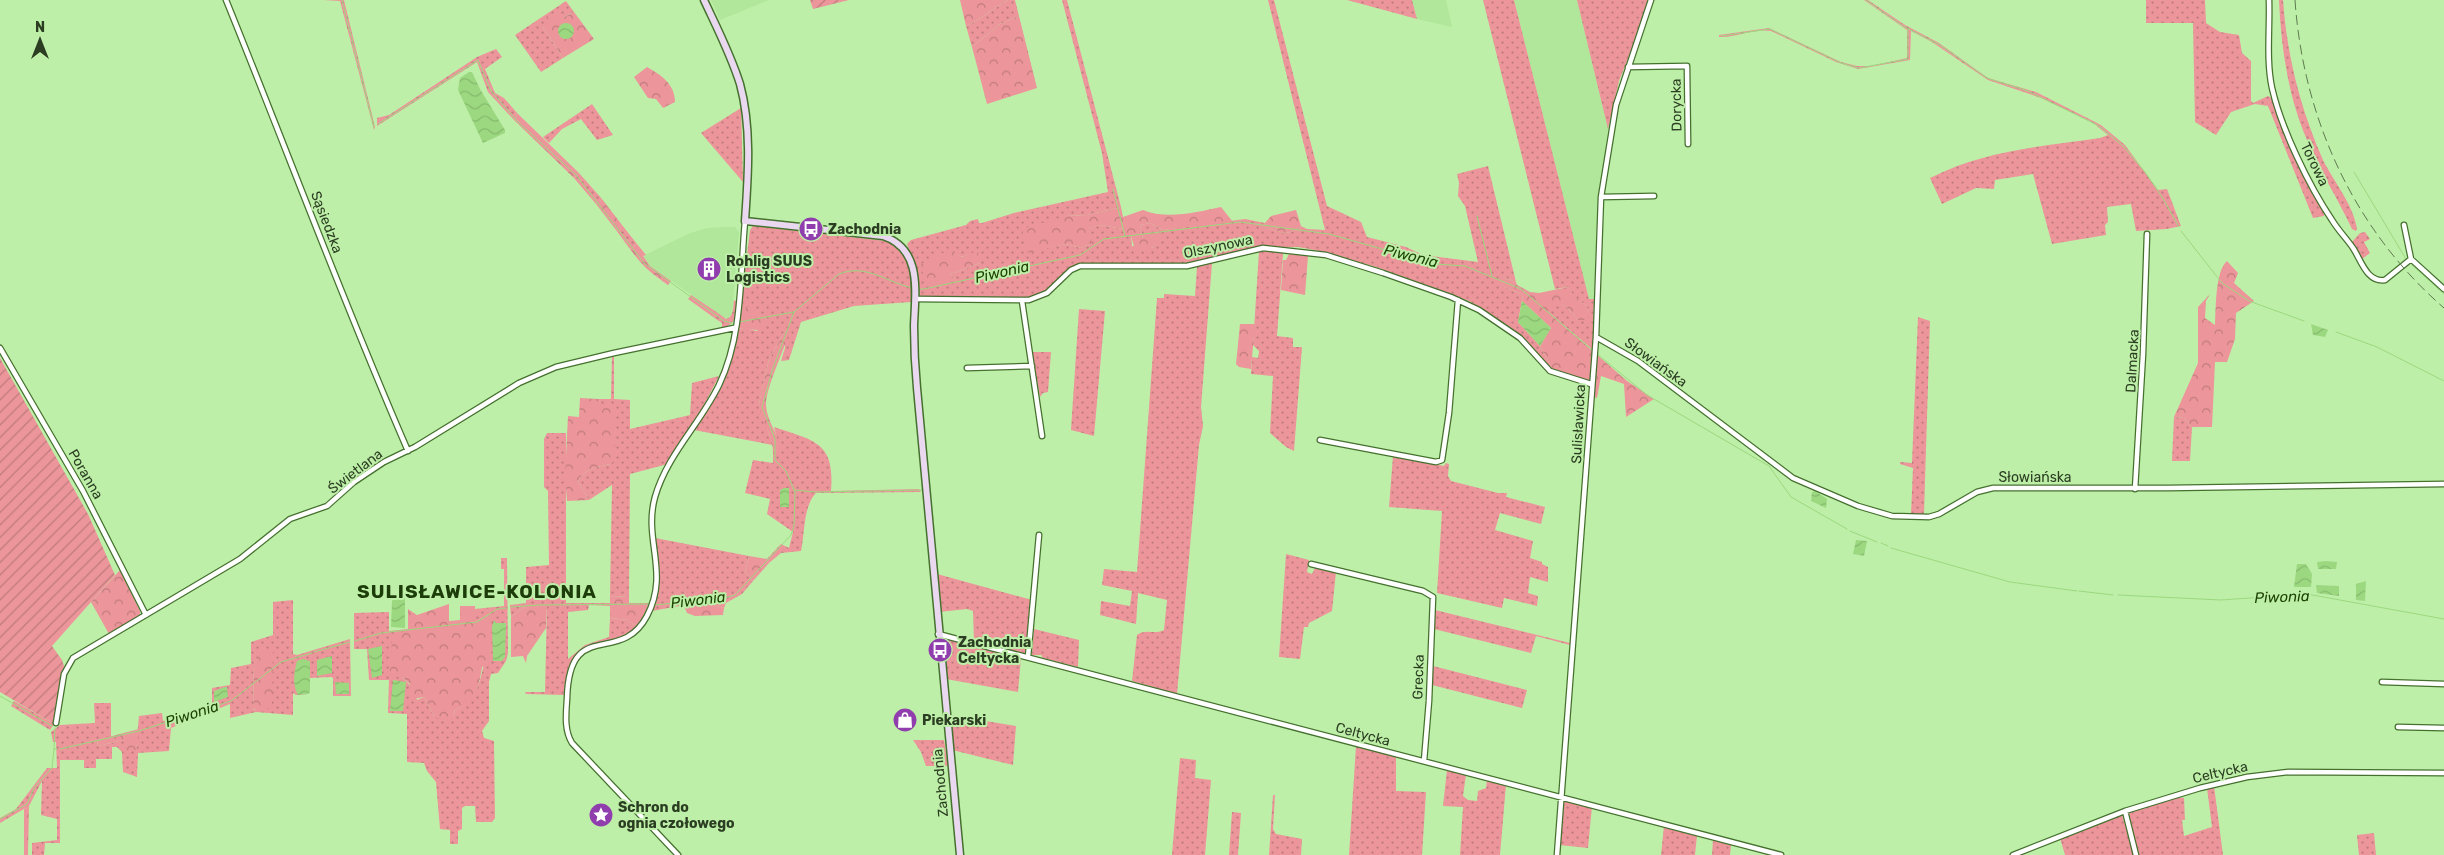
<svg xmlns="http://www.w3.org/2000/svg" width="2444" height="855" font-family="Rubik,sans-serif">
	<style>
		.built { fill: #b1e79a }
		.grass { fill: url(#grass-dots); fill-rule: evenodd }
		.forest { fill: url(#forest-crowns) }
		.garden { fill: url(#garden-furrows) }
		.water { fill: url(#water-waves) }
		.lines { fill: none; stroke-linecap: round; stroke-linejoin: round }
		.stream { stroke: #9bd87f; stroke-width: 1 }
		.street-casing { stroke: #45712f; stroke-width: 7 }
		.secondary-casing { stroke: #45712f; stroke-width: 9 }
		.street { stroke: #fff; stroke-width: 4.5 }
		.secondary { stroke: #ead8f1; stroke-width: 6 }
		.rail { stroke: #5d7a4f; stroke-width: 1; stroke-dasharray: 10 5; stroke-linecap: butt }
		.labels { text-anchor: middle; stroke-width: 4; stroke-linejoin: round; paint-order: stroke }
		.street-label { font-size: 14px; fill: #2b3e22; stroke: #beefa8 }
		.poi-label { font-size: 14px; font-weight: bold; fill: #2b3e22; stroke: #beefa8; text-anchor: start }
		.water-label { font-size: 15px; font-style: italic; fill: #1d4304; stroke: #beefa8 }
		.district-label { font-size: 19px; font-weight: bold; letter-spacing: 1px; fill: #1c3c09; stroke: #beefa8 }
	</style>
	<defs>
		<pattern id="grass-dots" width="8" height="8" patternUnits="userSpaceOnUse" patternTransform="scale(1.25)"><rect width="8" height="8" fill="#ec959a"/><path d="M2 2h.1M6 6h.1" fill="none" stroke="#bf7b7d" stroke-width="1.8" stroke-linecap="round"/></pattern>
		<pattern id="forest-crowns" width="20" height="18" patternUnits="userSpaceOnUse" patternTransform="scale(1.25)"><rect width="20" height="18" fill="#ec959a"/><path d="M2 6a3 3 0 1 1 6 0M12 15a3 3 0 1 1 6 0" fill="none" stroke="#bf7b7d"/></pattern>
		<pattern id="garden-furrows" width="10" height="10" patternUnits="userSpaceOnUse" patternTransform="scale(1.25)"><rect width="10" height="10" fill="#ec959a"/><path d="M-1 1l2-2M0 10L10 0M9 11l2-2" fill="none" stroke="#bf7b7d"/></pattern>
		<pattern id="water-waves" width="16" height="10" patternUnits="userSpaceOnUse" patternTransform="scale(1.25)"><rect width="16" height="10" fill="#9bd87f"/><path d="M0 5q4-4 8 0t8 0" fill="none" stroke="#86ba6d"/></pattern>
	</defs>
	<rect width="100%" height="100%" fill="#beefa8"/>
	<path class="built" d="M711 0H769L720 20Z
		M1412 0H1446L1452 27 1417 19Z
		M1514 0H1577L1608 129 1597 209 1594 299H1589Z
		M724 227H735L739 232 732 315 726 319 650 266 643 256 690 233 708 228Z"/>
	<path class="grass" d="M323 0H344L375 127 374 130 340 1Z
		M1008 0H1015L1019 16 1000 24 972 47 966 26C982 19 993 8 1008 0Z
		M1062 0H1067L1121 207 1087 215 1066 216 1027 252 1066 244 1081 248 1091 244 1087 229 1100 225 1123 229 1126 236 1131 235 1132 246 1152 248 1157 242 1156 232 1146 239H1143L1140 225 1150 223 1163 230 1245 219 1265 223 1266 228C1282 231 1285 238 1301 226L1307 229 1325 230 1268 0H1274L1327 206 1361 222 1367 237 1406 247 1423 255 1478 262 1465 206 1458 196 1459 183 1457 174 1488 166 1516 282 1503 277 1505 287 1523 295 1518 322 1540 346 1553 370 1546 365 1536 351 1518 333 1469 301 1376 267 1320 251 1298 247 1252 248 1188 263 1082 264 1067 271 1046 291 1029 297 926 298 920 296 917 269 907 244 911 240 966 225 970 221 978 219 979 223H982L1014 213 1108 192 1102 153ZM956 254 960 257 969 255 980 263 951 274 955 281 936 255Z
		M1347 0H1412L1417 19Z
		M1483 0H1514L1589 299H1594L1593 350 1546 310 1556 304 1566 306 1578 320H1588L1587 306 1574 297 1568 287 1555 289Z
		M1577 0H1648L1644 19 1619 81 1608 129Z
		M1864 0H1868L1905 25 1939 43 1988 78 2036 92 2101 125 2125 145 2158 190 2167 189 2181 226 2167 229 2136 231 2131 204 2107 207 2108 222 2105 225 2106 235 2052 244 2033 174 1995 180 1994 189 1976 188 1942 204 1930 178C1986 150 2039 147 2100 138L2108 135 2092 122 2041 98 1988 80 1932 42 1911 31 1910 60 1858 69 1836 62 1771 31C1754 28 1736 38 1719 37V35L1769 28 1841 62 1857 66H1871L1907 58V30Z
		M2146 0H2205L2206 23 2220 32 2239 35 2242 53 2251 61V101L2253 103 2268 96 2273 99 2324 211V216L2313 218 2268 106 2255 104 2231 112 2216 135 2195 122 2193 23H2146Z
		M2279 0H2283C2287 56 2300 108 2323 160 2334 182 2353 204 2357 229L2356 231 2352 229C2338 199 2320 171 2307 140 2288 96 2281 47 2279 0Z
		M566 1 574 12 543 27 563 58 541 72 515 35Z
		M496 49 502 57 485 69 495 93 504 98 517 113 515 121 488 92 477 62 377 126V118L389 115 477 57Z
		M592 104 613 135 597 140 581 119 562 129 549 143 543 137Z
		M741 108 743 182 701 133Z
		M579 173 602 199 596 204 574 178Z
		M622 225 637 244 630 249 616 230Z
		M753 226 886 241C913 249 912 278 911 302L854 306 801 322 789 360 781 361 785 348V331L769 359 759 404 773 445 694 430 715 397 736 329 745 328 757 331 767 319 748 308 740 312 750 230Z
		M2365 232 2370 239 2364 242 2370 253 2362 259 2352 242 2360 233Z
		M1259 251 1282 252 1283 254 1277 336 1293 338V347H1302L1294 451 1286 447 1270 433 1273 376 1251 374 1252 357 1258 358 1259 351 1253 345Z
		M1212 263 1201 407 1203 426 1199 445 1177 694 1132 681 1137 635C1144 628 1156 635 1164 630L1167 600 1138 593 1136 624 1100 615 1101 601 1130 606 1132 591 1102 585 1104 569 1137 572 1157 298H1164V294L1195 296 1197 267Z
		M734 300 737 302C736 315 736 325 722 328V323L713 317 718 313 726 319C734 317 733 307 734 300Z
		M1079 309 1105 311 1094 436 1071 430Z
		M1918 317 1930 321 1924 514H1911L1913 468 1900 464V462L1912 463Z
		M1032 352H1051L1048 392 1043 393 1040 397Z
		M612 355 614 357V399L630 400V429L690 415 692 383 719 376 703 407 668 464 630 474 629 597 610 596 612 485 589 500 578 482C582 470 599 466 611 464L613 404H598V399H611Z
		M2174 417 2184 418 2192 427 2190 461H2172Z
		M774 427C814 441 835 441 831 491L919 489 921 492 816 493C803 506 805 534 801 551L781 553 769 563 767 559 781 544 789 548 793 532 767 514 770 499 745 493 753 460 773 463V452H780Z
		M547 433H566V603H610V606L589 605 588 610 568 612V659L585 645 609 637 610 618 628 620 634 625C609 662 571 620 565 695L526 694 525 692H545L547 606H526L511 617 510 605 526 603V567L549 565 548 491 544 487V439Z
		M1393 456 1444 466 1446 463 1449 464 1448 476 1451 481 1498 493H1507L1506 497 1545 507 1541 524 1500 513 1495 530 1533 541 1530 558 1542 562V564L1548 567V582L1530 577 1528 593 1538 596 1537 606 1504 598 1502 608 1437 593 1442 511 1389 507Z
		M655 538 749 556 745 572 753 581 742 594 726 603 724 608 701 602 652 611 660 577Z
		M1286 554 1309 560 1307 572 1312 574 1315 568 1336 572 1332 611 1309 623 1308 627H1304L1300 659 1279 657Z
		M501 558H507L508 653 506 661 498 673 491 674 489 682V721L482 731 484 738 494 741 495 818 492 822H476L475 806H465L462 808V829L458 831V844H450V830L440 829 436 782 427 771 424 763 407 762V714L388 713 389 680H369L367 649H354V613L389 612V631L408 629 402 677 410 685 417 700 424 697 434 716 453 717 455 710C488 699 485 645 488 615L475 622V609L504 606V569H501Z
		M937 574 1032 600 1027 654 974 641 973 611 967 609 939 612Z
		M293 600V654L297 655 350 639 351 696H333V678L331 677 310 678 308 694 296 695 293 693V715L256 712 230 718V704L171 728 169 751 138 753 137 777 123 772 122 752 117 747H112V759H96V768H84V760H60V843H45L44 855H32V843L57 840V819L41 815 42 781 29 806 0 823V818L16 809 47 768H57L56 742H53L51 732 60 725 95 723 94 703H111V737L97 740 98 746 123 740 136 749 139 716 162 713 163 721 212 705V688L230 685 231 668 251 664V642L273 635V602ZM272 651V688L255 710 253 709 254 663Z
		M1435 610 1570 643V645L1536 636 1531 653 1434 629Z
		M1034 629 1079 640 1078 667 1043 658 1041 655H1032Z
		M945 638 1021 658 1018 692 946 679 942 640Z
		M1433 666 1527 690 1522 708 1432 685Z
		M14 701 54 724 50 730 11 706Z
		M949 715 1016 726 1013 765 952 750Z
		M913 740H944L948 766H926L921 752Z
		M1356 746 1396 756V791L1426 792 1422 855H1349Z
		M1180 758 1196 760 1195 778 1211 780 1205 855H1172Z
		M1447 770 1466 775 1463 796 1468 800 1477 801 1478 791 1486 788 1487 780 1506 785 1500 855H1460L1463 807 1443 806Z
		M2214 786 2223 855H2138L2128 815 2130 812 2176 797 2184 798 2185 820H2182L2184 836 2212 827 2207 788Z
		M1273 795H1275L1273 829 1276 834 1302 839 1301 855H1269Z
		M1564 800 1592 806 1588 848 1559 845Z
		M1232 812 1241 813 1238 855H1229Z
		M2122 815 2135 855H2065L2060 838Z
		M1664 826 1697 835 1695 855H1661Z
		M2374 833 2376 855H2359L2357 835Z
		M1713 840 1731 845 1730 855H1712Z"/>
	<path class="forest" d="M960 0H1008C993 8 982 19 966 26Z
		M558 11 564 17 574 12 594 39 563 58 543 27 546 17Z
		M1019 16 1037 88 987 104 972 47 1000 24Z
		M647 67C661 75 675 84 675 102L663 108 656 99 648 98 634 77Z
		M517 113 579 173 574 178 515 121Z
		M602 199 622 225 616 230 596 204Z
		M1121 207 1123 217 1143 210C1166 220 1198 212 1221 207L1233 222 1163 230 1150 223 1140 225 1143 239 1156 232 1162 231C1161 242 1152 250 1141 252L1135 250 1131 236H1124L1123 229 1100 225 1088 229 1092 234 1091 244 1081 248 1066 244 1027 253 1022 229 1066 216 1087 215Z
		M1296 210 1301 226C1285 238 1282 231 1266 228L1265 223 1271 216Z
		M637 244 646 255 643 256 650 266 671 281 668 285C649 271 645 269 630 249Z
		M953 250 960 257C968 256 971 252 978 252L980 263 951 274 955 281 928 287 920 265 936 255Z
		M1289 254 1308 256 1305 295 1281 290 1283 260H1286Z
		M2227 261 2238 273 2234 283 2254 301 2236 313 2235 339 2227 362H2215L2212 427H2192L2184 418 2174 417 2198 363V307L2210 294 2206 301 2205 318 2215 325C2216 310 2215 271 2227 261Z
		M1503 277 1516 282 1517 285 1530 292 1539 293 1568 287 1575 297 1587 306 1589 320H1578L1566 306 1556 305 1547 311 1627 381 1654 399 1626 417 1624 384 1601 376 1597 398 1592 396 1593 382 1553 370 1540 346 1551 328 1522 301 1523 295 1505 287 1500 282Z
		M691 295 718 313 713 317 688 299Z
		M748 307 767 319 765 329C755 332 747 327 736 329L740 312Z
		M1240 324H1255L1251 369 1239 367 1236 364Z
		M785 331 788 335C783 354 765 389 766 406 767 420 777 433 780 447V452H773C773 434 761 421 759 404L769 359Z
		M580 398 598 399V404H614L615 459 611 464C599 466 582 470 578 482L589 500 567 501 565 476 568 416 579 417Z
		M749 556 767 559 769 563 753 581 745 572Z
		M120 570 140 611V616L109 634 91 602Z
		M610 596 629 597V603H649L641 621 627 635 626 632 634 625 628 620 610 618Z
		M709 597 712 598 713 605 724 608 723 615 695 616 687 613 684 606 701 602 702 598Z
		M449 604V621L460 620V606H475V622L489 615V663L482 667C479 687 475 703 455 710L453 717 446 723 434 716 424 697 409 700 410 684 402 677H394L390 672 392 637 408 629V609L417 615Z
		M547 605 546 628 527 656 526 663 523 656 511 657V617L526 606Z
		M261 650 273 651 272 707 261 710 253 709 254 663 259 659Z
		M139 729 136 750 127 751 123 740 98 746 97 740Z
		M29 806 28 855H24V809Z"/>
	<path class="garden" d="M810 0H849L813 9Z
		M0 358 88 514 115 575 52 646 62 660 64 666 54 724 0 692Z"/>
	<path class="water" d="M558 31a8 8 0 1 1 16 0a8 8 0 1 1-16 0Z
		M469 72H472L480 89 505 130V133L483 143 458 90 460 78Z
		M1522 301 1551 328 1540 346 1518 322Z
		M2311 324 2328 330 2325 337 2313 335Z
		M784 488H789V507H780V490Z
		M1815 491 1827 499 1826 508 1811 501 1812 492Z
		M1856 540 1867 541 1864 556 1853 554Z
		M2326 561 2337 562 2336 569H2318L2317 562Z
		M2297 564H2306L2312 574 2311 587H2294Z
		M2366 581 2365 601 2356 600V584Z
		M2316 585 2339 586V596L2317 593Z
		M394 597 405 598V628L391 627 392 601Z
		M494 620 496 623H506V626L505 657 502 661H493L492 627Z
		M382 646V675L372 678 368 649Z
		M332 656V673L317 676V660Z
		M303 659 310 661V692L308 694 298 695C292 685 294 672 297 661Z
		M393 680 406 682 403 711H390Z
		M335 682 349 683V694H336Z
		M225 687H227L228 697 214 702V691Z"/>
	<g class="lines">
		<path class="stream" d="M342 0 374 127
			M1866 0 1903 26 1940 45 1987 78 2028 91 2099 126 2123 146 2145 172 2162 197 2179 227
			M1721 36 1770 29 1841 63 1859 68 1908 59V29
			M378 124 478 60 491 91 518 122 576 175 644 263 724 321 732 323
			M2354 172 2406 259
			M1113 189 1125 236
			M1477 216 1492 276
			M2181 231 2222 283 2249 301 2304 321
			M2412 265 2444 294
			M917 289H924L1080 255 1104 239 1240 222 1329 234 1435 264 1465 266 1521 289 1592 350
			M739 322 794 312
			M2336 332 2377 347 2444 381
			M1597 354 1647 395 1769 466 1791 497 1847 529
			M794 490 815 492 922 490
			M1850 531 1877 542
			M1881 543 1888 546
			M1891 548 2010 582 2077 591
			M2079 591 2113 595
			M2118 595 2221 600 2307 594 2444 619
			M654 605 721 599 735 595 791 535 794 526 795 492 786 471 775 460V439L762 407 772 371 794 312 839 274C867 263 887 283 913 288
			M511 607 539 605 649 604
			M355 641 381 633 477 622 497 609 506 608
			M314 652 350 642
			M0 696 52 726
			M55 728 54 749H57
			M60 749 139 731 231 701 281 662 312 653
			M0 819 27 804 34 788 52 768 54 749"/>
		<defs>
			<path id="street" d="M226 0C287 150 343 302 408 451
				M2269 0C2270 28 2266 60 2272 88 2281 128 2309 186 2332 220 2338 230 2346 238 2353 248 2361 260 2367 283 2385 280L2411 259
				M1628 67 1687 66 1688 144
				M1601 197 1654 196
				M2404 225 2411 259 2444 289
				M915 299 1029 300 1047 293 1071 270 1080 266H1187L1263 248 1326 255 1383 273 1451 297 1479 310 1520 338 1550 371 1591 384
				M1022 301 1042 436
				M1596 337 1638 361 1793 478 1858 506 1892 516 1929 517 1939 514 1977 492 1993 488H2168L2444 484
				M0 348 83 491 146 615
				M967 368 1032 366
				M1320 440 1436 462 1442 460 1449 413 1458 300
				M2135 489 2143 354 2147 234
				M1311 564 1423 591 1433 597 1429 701 1424 761
				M938 634 1781 855
				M1028 657 1039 535
				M2382 682 2444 684
				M56 723 64 674 73 658 240 559 290 519 327 506 354 482 384 462 415 447 519 383 556 367 614 353 734 328
				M2398 727 2444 728
				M2125 811 2136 855
				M678 855 572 743C564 730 566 714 567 699 569 616 620 667 647 616 670 572 643 540 655 497 667 455 700 424 719 385 743 335 740 276 745 221
				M1557 855 1596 337 1601 197 1616 105 1651 0
				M2013 855 2125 811 2200 788 2247 777 2288 772 2444 773"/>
			<path id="secondary" d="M704 0C717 28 731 55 740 84 752 128 748 177 745 221L883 236C923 249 915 293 914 326 914 347 915 367 917 388L960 855"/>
		</defs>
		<use href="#street" class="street-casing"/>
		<use href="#secondary" class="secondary-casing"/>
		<use href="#street" class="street"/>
		<use href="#secondary" class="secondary"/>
		<path class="rail" d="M2295 0C2303 118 2354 230 2444 308"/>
	</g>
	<defs>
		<symbol id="bus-disc" viewBox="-11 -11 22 22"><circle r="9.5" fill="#903ead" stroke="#beefa8"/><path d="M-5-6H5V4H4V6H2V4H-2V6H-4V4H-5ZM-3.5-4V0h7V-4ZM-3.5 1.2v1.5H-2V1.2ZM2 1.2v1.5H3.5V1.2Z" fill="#fff"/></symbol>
		<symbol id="building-disc" viewBox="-11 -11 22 22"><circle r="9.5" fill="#903ead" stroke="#beefa8"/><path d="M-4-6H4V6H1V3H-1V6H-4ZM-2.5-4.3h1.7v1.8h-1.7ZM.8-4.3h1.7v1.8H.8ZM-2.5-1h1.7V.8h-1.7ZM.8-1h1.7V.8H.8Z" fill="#fff"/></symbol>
		<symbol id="shop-disc" viewBox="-11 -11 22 22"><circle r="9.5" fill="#903ead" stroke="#beefa8"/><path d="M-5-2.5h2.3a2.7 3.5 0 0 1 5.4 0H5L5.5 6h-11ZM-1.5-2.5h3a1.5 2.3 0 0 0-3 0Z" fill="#fff"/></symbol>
		<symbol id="sight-disc" viewBox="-11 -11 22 22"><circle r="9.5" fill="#903ead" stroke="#beefa8"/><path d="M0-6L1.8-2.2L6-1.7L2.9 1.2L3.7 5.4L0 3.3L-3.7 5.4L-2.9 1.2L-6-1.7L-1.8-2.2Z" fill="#fff"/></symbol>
	</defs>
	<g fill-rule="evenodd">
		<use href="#bus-disc" x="797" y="215" width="28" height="28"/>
		<use href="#building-disc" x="695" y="255" width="28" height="28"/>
		<use href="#bus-disc" x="926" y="636" width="28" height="28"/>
		<use href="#shop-disc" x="891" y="706" width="28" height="28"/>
		<use href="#sight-disc" x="587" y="801" width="28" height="28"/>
	</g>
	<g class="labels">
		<g class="street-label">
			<text transform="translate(1676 105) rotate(-91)" y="5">Dorycka</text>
			<text transform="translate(2315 164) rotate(64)" y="5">Torowa</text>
			<text transform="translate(327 222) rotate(69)" y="5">Sąsiedzka</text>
			<text transform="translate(1218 246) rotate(-12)" y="5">Olszynowa</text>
			<text transform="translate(2132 361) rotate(-87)" y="5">Dalmacka</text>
			<text transform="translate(1656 362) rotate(36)" y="5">Słowiańska</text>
			<text transform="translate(1578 424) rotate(-87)" y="5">Sulisławicka</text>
			<text transform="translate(355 471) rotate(-37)" y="5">Świetlana</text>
			<text transform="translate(86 474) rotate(60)" y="5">Poranna</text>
			<text x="2035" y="482">Słowiańska</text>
			<text transform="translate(1418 677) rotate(-88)" y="5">Grecka</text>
			<text transform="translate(1363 734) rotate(15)" y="5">Celtycka</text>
			<text transform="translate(2220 772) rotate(-13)" y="5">Celtycka</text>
			<text transform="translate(940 783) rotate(-95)" y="5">Zachodnia</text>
		</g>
		<g class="poi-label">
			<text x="828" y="234">Zachodnia</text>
			<text x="726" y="266">Rohlig SUUS<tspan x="726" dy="16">Logistics</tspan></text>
			<text x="958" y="647">Zachodnia<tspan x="958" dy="16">Celtycka</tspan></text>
			<text x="922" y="725">Piekarski</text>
			<text x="618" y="812">Schron do<tspan x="618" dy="16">ognia czołowego</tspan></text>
		</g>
		<g class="water-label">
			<text transform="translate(1411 256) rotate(14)" y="5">Piwonia</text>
			<text transform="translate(1002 272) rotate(-13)" y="5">Piwonia</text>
			<text transform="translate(2282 597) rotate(-2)" y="5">Piwonia</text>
			<text transform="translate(698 600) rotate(-7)" y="5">Piwonia</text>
			<text transform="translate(192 714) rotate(-18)" y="5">Piwonia</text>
		</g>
		<g class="district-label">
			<text x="477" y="598">SULISŁAWICE-KOLONIA</text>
		</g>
	</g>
	<g transform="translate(40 40)" stroke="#beefa8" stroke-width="4" paint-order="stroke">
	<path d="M0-4L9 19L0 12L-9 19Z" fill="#2b3e22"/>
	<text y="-8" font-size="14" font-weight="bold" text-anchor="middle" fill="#2b3e22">N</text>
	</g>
</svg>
